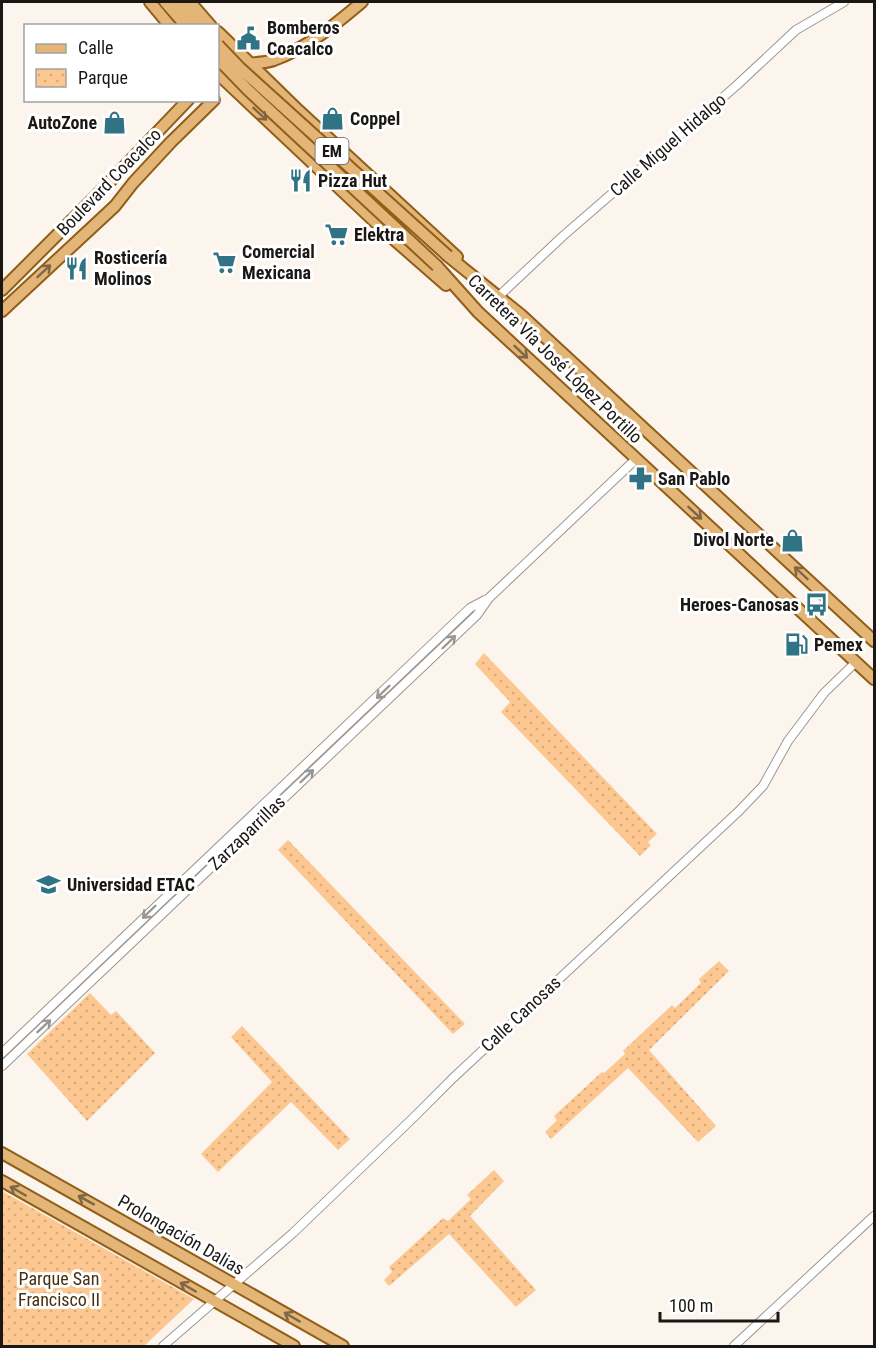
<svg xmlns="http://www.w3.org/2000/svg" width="876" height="1348" font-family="'Roboto Condensed',sans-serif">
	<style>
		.park { fill: url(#park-dots) }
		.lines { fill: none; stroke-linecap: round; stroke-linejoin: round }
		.minor-casing { stroke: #9d9690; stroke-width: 10 }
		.major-casing { stroke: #915e19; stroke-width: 14 }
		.minor { stroke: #fff; stroke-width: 8 }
		.major { stroke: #e3b576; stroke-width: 10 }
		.major-bridge-casing { stroke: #915e19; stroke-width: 14; stroke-linecap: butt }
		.major-bridge { stroke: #e3b576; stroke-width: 10 }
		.oneway { stroke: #7e6646 }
		.oneway2 { stroke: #989796 }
		.labels { text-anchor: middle; stroke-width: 6; stroke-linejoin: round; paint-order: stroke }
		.shield { fill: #fff; stroke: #5f5d5b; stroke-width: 1.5 }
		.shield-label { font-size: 16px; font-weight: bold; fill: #1a1715 }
		.poi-label { font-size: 18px; font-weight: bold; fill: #1a1715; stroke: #fff; text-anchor: start }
		.street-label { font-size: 18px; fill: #1a1715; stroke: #fff }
		.park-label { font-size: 18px; fill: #483013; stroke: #fff }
	</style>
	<defs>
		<pattern id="park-dots" width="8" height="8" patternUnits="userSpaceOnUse" patternTransform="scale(1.5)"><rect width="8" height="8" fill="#fcc790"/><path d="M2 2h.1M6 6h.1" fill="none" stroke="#d7aa7b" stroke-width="1.8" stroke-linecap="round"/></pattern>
	</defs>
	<rect width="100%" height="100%" fill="#fcf5ee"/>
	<path class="park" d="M484 653 657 834 648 842 651 845 640 856 501 712 510 702 475 664Z
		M288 840 465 1024 453 1034 278 850Z
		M719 961 729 971 649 1050 716 1126 698 1142 628 1068 551 1139 545 1132 557 1120 554 1116 602 1072 604 1073 625 1054 623 1051 672 1005 675 1008 701 983 699 979Z
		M90 993 111 1015 116 1011 155 1053 87 1121 27 1054Z
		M242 1026 350 1139 338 1150 291 1102 218 1172 201 1154 272 1082 231 1037Z
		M494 1170 504 1181 470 1216 536 1290 516 1307 449 1234 389 1286 384 1280 392 1272 389 1267 443 1218 448 1221 471 1199 467 1195Z
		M2 1191 194 1299 144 1346H2Z"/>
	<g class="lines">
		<defs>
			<path id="minor" d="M499 296 563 236 736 86 796 30 844 2
				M2 1053 470 608 485 600
				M2 1066 477 615 489 598 636 459
				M163 1346 293 1233 412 1119 452 1079 739 811 763 786 788 741 824 693 856 662
				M734 1346 874 1216"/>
			<path id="major" d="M150 2 170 26
				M165 2 186 26
				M178 2 199 26
				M190 2 211 26
				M218 32 299 111 457 257
				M246 64C255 63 265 63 274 60 307 48 336 24 362 2
				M218 74 390 236 446 285
				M448 256 521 315 874 641
				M437 266 478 312 874 679
				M2 290 101 191 188 100
				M2 311 115 206 133 183 171 142 214 100
				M2 1153 343 1346
				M2 1181 294 1346"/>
		</defs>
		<use href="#minor" class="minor-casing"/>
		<use href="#major" class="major-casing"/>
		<use href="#minor" class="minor"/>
		<use href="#major" class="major"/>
		<defs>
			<path id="major-bridge" d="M218 45 240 68 448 256
				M218 59 248 90 437 266"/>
		</defs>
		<use href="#major-bridge" class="major-bridge-casing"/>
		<use href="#major-bridge" class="major-bridge"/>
	</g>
	<defs><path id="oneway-shaft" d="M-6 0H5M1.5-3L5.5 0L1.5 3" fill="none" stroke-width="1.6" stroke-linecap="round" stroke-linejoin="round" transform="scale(1.5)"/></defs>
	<g class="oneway">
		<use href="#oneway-shaft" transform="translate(260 114) rotate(43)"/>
		<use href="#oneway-shaft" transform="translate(44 271) rotate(-43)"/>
		<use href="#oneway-shaft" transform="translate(521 352) rotate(43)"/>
		<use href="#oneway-shaft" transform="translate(695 513) rotate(43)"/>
		<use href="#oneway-shaft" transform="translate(801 573) rotate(-137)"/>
		<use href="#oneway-shaft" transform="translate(18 1191) rotate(-150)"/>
		<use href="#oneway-shaft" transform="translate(86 1200) rotate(-151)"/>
		<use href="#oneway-shaft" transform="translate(188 1287) rotate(-150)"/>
		<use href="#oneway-shaft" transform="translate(292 1317) rotate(-150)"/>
	</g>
	<g class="oneway2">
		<use href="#oneway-shaft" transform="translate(449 642) rotate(-44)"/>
		<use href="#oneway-shaft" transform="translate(383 692) rotate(136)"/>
		<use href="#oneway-shaft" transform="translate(307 776) rotate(-44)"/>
		<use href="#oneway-shaft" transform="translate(149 912) rotate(136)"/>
		<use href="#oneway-shaft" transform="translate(44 1026) rotate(-43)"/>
	</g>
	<defs>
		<symbol id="civic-bare" viewBox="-9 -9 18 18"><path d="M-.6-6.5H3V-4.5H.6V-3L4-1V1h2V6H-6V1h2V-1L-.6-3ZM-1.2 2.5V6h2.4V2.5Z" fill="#307384" stroke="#fff" stroke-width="2.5" paint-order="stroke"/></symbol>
		<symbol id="shop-bare" viewBox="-9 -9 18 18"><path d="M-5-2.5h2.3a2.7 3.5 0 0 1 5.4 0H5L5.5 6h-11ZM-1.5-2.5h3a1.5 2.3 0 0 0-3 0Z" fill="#307384" stroke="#fff" stroke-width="2.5" paint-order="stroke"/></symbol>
		<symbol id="restaurant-bare" viewBox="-9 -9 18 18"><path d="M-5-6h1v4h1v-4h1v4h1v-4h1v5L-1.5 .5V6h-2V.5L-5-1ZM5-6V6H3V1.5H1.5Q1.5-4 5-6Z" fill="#307384" stroke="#fff" stroke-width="2.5" paint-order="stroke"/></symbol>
		<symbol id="supermarket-bare" viewBox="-9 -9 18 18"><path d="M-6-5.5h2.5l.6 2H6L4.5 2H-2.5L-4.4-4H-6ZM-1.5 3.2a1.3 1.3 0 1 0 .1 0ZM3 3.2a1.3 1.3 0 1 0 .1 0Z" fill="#307384" stroke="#fff" stroke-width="2.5" paint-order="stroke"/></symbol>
		<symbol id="pharmacy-bare" viewBox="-9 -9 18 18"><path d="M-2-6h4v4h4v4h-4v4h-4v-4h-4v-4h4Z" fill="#307384" stroke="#fff" stroke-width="2.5" paint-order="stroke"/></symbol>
		<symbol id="bus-bare" viewBox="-9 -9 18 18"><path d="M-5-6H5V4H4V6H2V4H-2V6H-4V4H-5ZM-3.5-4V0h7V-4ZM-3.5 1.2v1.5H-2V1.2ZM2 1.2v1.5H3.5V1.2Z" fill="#307384" stroke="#fff" stroke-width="2.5" paint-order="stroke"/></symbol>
		<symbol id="fuel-bare" viewBox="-9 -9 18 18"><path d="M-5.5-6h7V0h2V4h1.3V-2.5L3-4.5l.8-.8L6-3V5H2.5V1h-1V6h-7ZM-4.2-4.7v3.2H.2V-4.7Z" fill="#307384" stroke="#fff" stroke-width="2.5" paint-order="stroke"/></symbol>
		<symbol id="school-bare" viewBox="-9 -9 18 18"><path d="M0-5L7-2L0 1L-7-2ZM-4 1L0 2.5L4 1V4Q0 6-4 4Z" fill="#307384" stroke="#fff" stroke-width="2.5" paint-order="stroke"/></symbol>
	</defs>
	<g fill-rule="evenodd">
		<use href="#civic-bare" x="232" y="22" width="33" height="33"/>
		<use href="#shop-bare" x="316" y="102" width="33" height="33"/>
		<use href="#shop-bare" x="98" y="106" width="33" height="33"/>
		<use href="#restaurant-bare" x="284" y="164" width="33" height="33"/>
		<use href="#supermarket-bare" x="320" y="218" width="33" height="33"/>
		<use href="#supermarket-bare" x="208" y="246" width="33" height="33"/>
		<use href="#restaurant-bare" x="60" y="252" width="33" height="33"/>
		<use href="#pharmacy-bare" x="624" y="462" width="33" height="33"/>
		<use href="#shop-bare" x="776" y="524" width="33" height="33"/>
		<use href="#bus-bare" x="800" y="588" width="33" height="33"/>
		<use href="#fuel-bare" x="780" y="628" width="33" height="33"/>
		<use href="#school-bare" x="32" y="868" width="33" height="33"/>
	</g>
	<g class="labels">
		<rect class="shield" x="315.5" y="138" width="33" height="26" rx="4.5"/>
		<g class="shield-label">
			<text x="332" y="157">EM</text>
		</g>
		<g class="poi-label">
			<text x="267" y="34">Bomberos<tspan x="267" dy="21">Coacalco</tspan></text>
			<text x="350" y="125">Coppel</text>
			<text x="97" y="129" text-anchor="end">AutoZone</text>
			<text x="318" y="187">Pizza Hut</text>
			<text x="354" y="241">Elektra</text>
			<text x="242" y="258">Comercial<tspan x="242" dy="21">Mexicana</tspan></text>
			<text x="94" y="264">Rosticería<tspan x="94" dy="21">Molinos</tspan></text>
			<text x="658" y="485">San Pablo</text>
			<text x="774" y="546" text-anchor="end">Divol Norte</text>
			<text x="799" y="611" text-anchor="end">Heroes-Canosas</text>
			<text x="814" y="651">Pemex</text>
			<text x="67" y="891">Universidad ETAC</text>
		</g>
		<g class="street-label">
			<text transform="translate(668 145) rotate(-41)" y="6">Calle Miguel Hidalgo</text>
			<text transform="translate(109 182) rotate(-46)" y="6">Boulevard Coacalco</text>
			<text transform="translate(555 359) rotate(44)" y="6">Carretera Vía José López Portillo</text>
			<text transform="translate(247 833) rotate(-44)" y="6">Zarzaparrillas</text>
			<text transform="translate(521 1014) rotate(-43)" y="6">Calle Canosas</text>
			<text transform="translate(181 1235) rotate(30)" y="6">Prolongación Dalias</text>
		</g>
		<g class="park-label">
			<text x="59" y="1285">Parque San<tspan x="59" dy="21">Francisco II</tspan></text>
		</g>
	</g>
	<rect width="876" height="1348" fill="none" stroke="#1a1715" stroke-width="6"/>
	<rect x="24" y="24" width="195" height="78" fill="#ffffff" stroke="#a3a2a1" stroke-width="1.5"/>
	<rect x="36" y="44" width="30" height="9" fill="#e3b576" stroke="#a3a2a1" stroke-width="1.5"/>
	<text x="78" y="54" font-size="18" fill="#1a1715">Calle</text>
	<rect x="36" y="69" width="30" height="18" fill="url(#park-dots)" stroke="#a3a2a1" stroke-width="1.5"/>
	<text x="78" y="84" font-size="18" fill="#1a1715">Parque</text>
	<path d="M660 1312v9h118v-9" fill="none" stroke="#1a1715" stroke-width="3"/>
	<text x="669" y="1312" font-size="18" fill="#1a1715" stroke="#ffffff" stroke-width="4.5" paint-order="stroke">100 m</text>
</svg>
